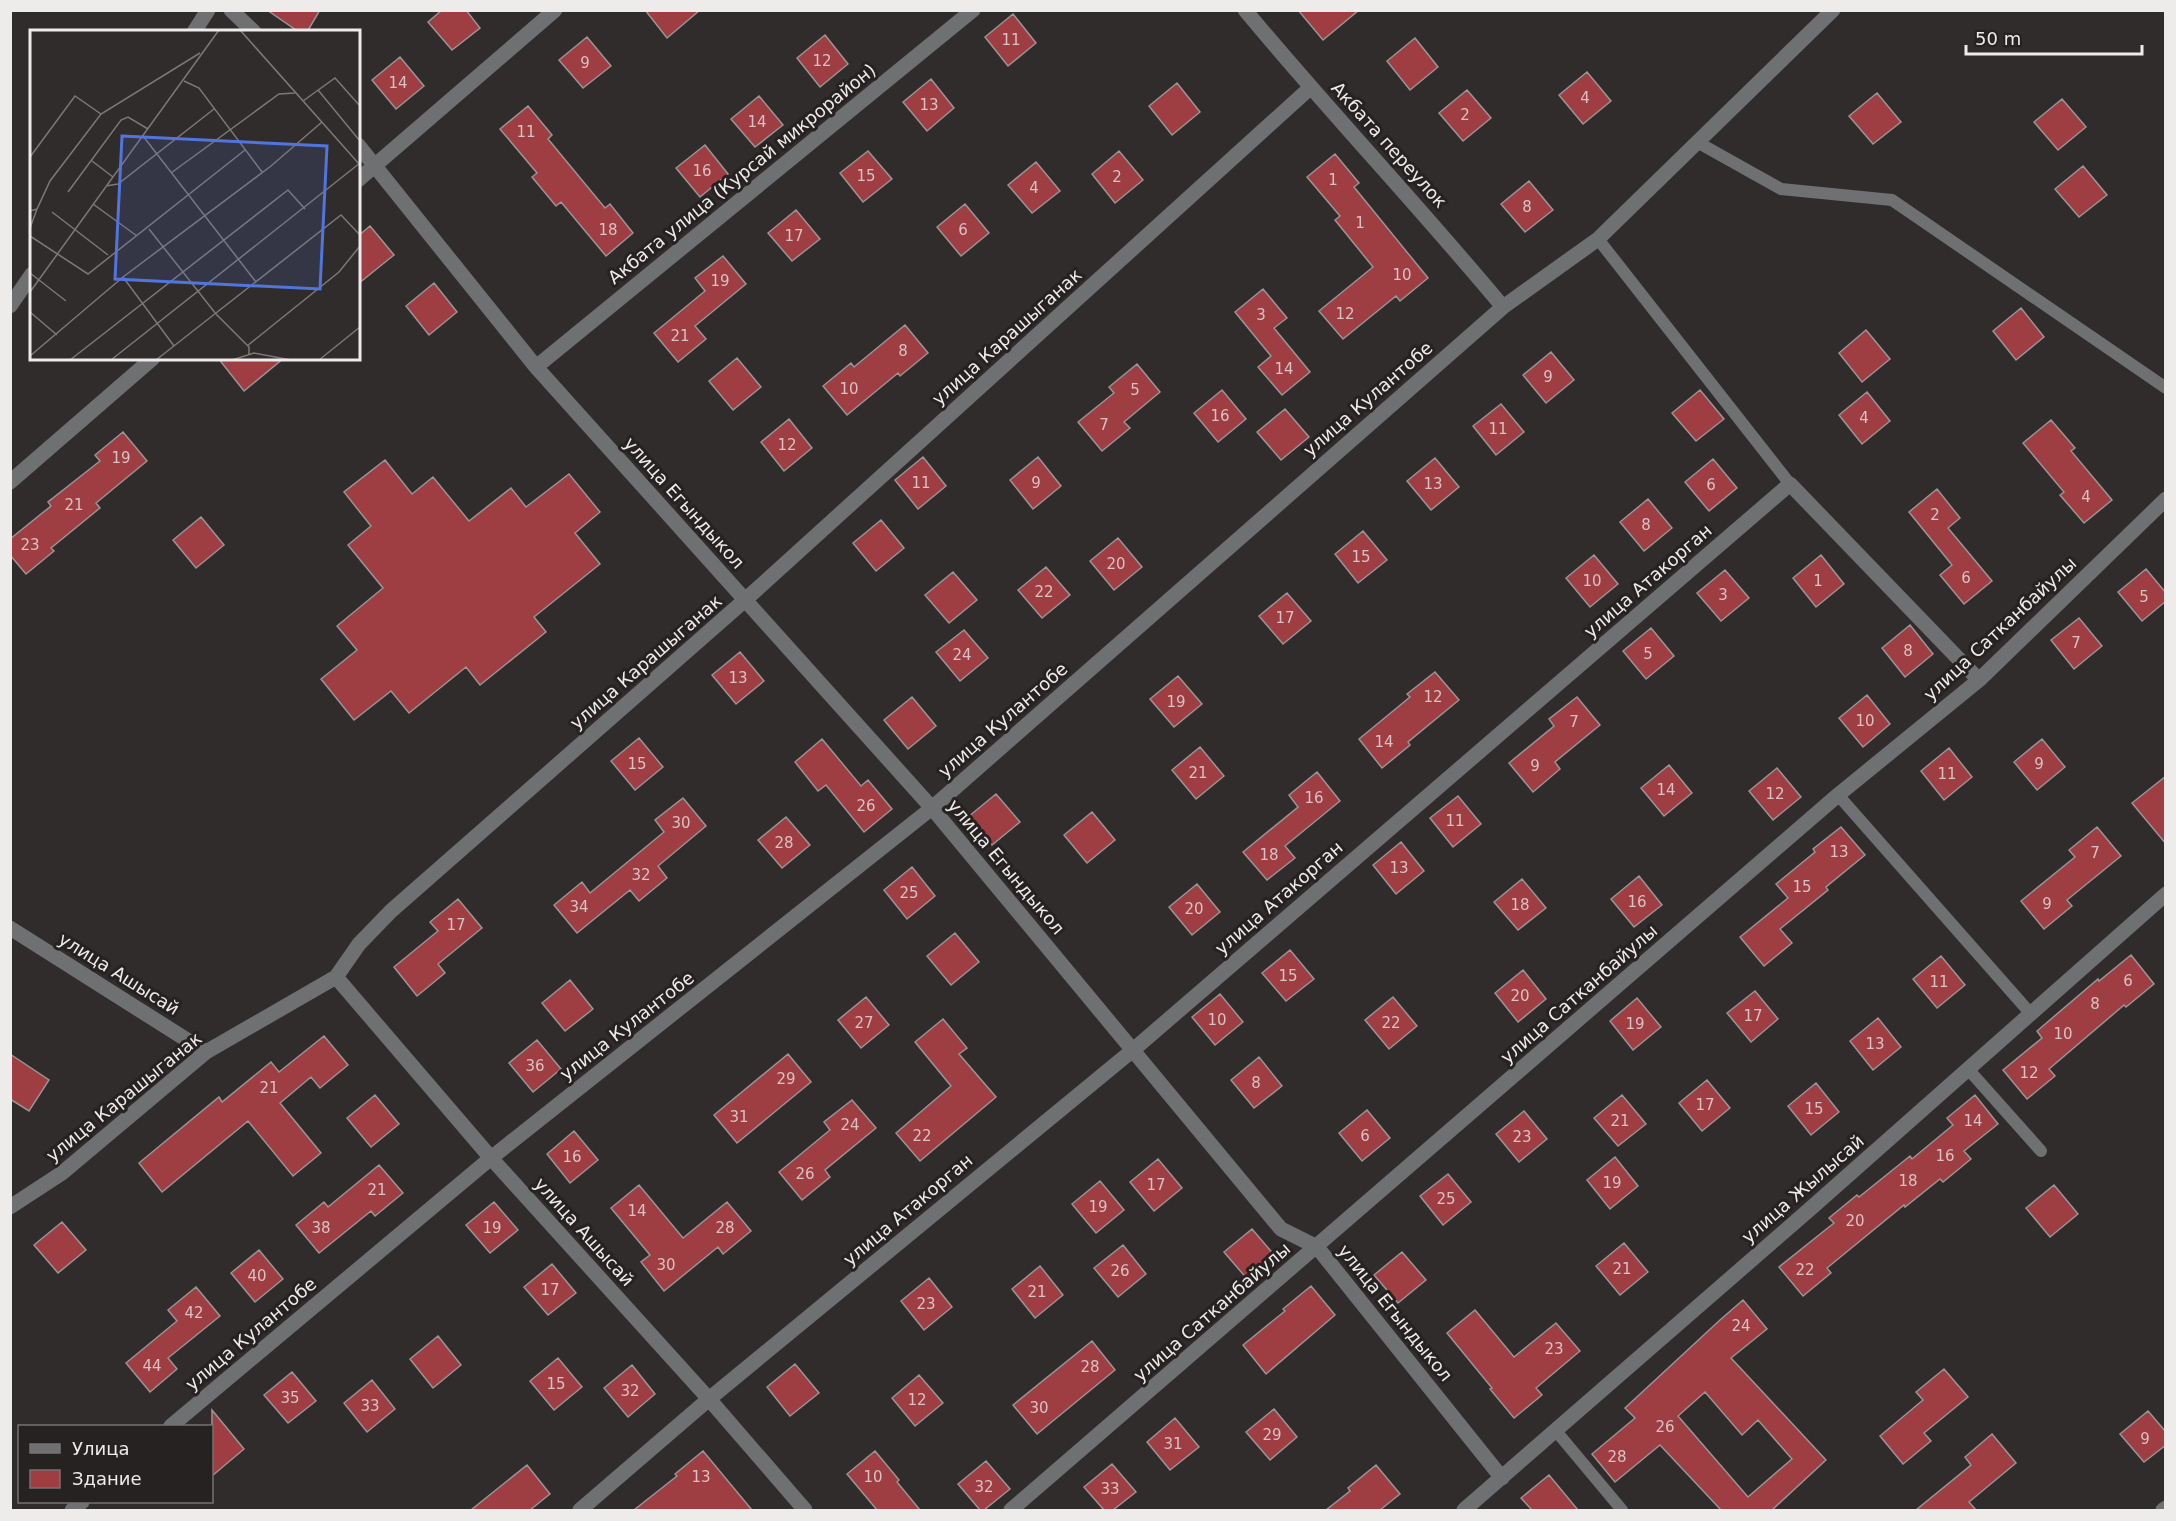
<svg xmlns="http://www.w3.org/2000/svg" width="2176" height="1521" font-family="'DejaVu Sans',sans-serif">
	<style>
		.building { fill: #9e3e43; stroke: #9a9494; stroke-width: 1.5; fill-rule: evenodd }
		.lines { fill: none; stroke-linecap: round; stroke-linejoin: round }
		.lane { stroke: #6f7072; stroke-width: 12 }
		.street { stroke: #6f7072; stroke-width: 15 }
		.labels { text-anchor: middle; stroke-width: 6; stroke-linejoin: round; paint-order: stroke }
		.number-label { font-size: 15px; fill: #dac0c1 }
		.street-label { font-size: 18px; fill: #eeebeb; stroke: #272222 }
		.inset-road { fill: none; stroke: #7c7878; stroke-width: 1.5 }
		.view { fill: #5175dd; fill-opacity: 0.15; stroke: #5175dd; stroke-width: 3 }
		.inset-edge { fill: none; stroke: #eeebeb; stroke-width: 3 }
	</style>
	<rect width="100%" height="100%" fill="#302c2c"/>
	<path class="building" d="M267 10H320L307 32H299Z
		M442 10H466L480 28 452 50 428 22Z
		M645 10H700L667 38Z
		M1298 10H1359L1323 40Z
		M1013 14 1036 43 1008 66 985 37Z
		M825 35 848 64 820 87 797 58Z
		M587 37 611 66 583 88 559 60Z
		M1415 38 1438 67 1410 90 1387 61Z
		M400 57 424 86 396 109 372 80Z
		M1587 72 1611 101 1583 124 1559 95Z
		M931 79 954 108 927 131 903 102Z
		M1177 83 1200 112 1172 135 1149 106Z
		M1467 90 1491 118 1463 141 1439 113Z
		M1877 93 1901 122 1873 144 1849 116Z
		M759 96 783 125 755 147 731 119Z
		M2062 99 2086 127 2058 150 2034 122Z
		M528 106 552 135 548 139 605 208 610 204 633 233 606 256 561 202 556 206 532 177 537 173 500 129Z
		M705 145 728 174 700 197 676 168Z
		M868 151 892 179 863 202 840 173Z
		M1119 151 1143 180 1115 203 1092 174Z
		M1335 154 1359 183 1354 187 1428 278 1400 301 1396 296 1343 339 1319 311 1373 267 1335 220 1340 216 1307 177Z
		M1036 162 1060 191 1032 213 1008 185Z
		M2083 166 2107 195 2079 217 2055 189Z
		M1529 181 1553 210 1525 232 1501 204Z
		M965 204 989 233 961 256 937 227Z
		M796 210 820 239 792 261 768 233Z
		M370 226 394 255 358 284V236Z
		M723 256 746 284 695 326 706 339 678 362 654 333 705 291 695 278Z
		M434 283 457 312 429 335 406 306Z
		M1263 289 1287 318 1274 328 1310 372 1282 395 1258 367 1271 356 1235 312Z
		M2021 308 2044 337 2016 360 1993 331Z
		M905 325 928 353 900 376 898 373 847 415 823 386 851 363 854 367Z
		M1866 330 1890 359 1862 382 1839 353Z
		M1551 352 1574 380 1546 403 1523 375Z
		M218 358H284L244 391Z
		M737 358 761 387 733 410 709 381Z
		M1137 364 1160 392 1124 422 1130 428 1102 451 1078 422 1114 393 1109 387Z
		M1222 390 1246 419 1218 442 1194 413Z
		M1700 390 1724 419 1696 441 1672 413Z
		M1867 392 1890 421 1862 444 1839 415Z
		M1501 404 1524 432 1496 455 1473 426Z
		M1285 409 1309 437 1281 460 1257 432Z
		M789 419 812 448 784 471 761 442Z
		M2051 420 2075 448 2071 451 2112 500 2084 523 2060 495 2064 492 2023 443Z
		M123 432 147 461 96 503 100 508 51 548 54 551 26 574 10 555V539L51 506 48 502 100 461 95 455Z
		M923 457 946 486 918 509 895 480Z
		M1038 457 1061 486 1033 509 1010 480Z
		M1435 458 1459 487 1431 510 1407 481Z
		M1713 459 1737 488 1709 511 1685 482Z
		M385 460 412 494 433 477 469 521 511 488 526 507 569 474 600 512 575 533 600 564 534 617 546 632 480 685 466 667 409 713 391 691 354 720 321 679 357 650 337 626 383 588 348 545 371 526 344 492Z
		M1937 489 1960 518 1948 528 1992 581 1964 604 1940 575 1952 565 1909 512Z
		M1648 499 1672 528 1644 551 1620 522Z
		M201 517 224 545 196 568 173 540Z
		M881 520 904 548 876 571 853 543Z
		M1363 531 1387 560 1358 583 1335 554Z
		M1118 538 1142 567 1114 590 1090 561Z
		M1594 555 1618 584 1590 607 1566 578Z
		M1821 555 1844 584 1816 607 1793 578Z
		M1046 567 1070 595 1042 618 1018 590Z
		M2146 569 2166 593V601L2142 621 2118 592Z
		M1725 570 1749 598 1721 621 1697 593Z
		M953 572 977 600 949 623 925 595Z
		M1287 593 1311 621 1283 644 1259 616Z
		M2079 618 2102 646 2074 669 2051 640Z
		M1910 625 1933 654 1905 677 1882 648Z
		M1651 628 1674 656 1646 679 1623 651Z
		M964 630 988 658 960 681 936 652Z
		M740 652 764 681 736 704 712 675Z
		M1435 672 1459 700 1408 742 1410 745 1382 768 1359 739 1410 697 1407 694Z
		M1178 676 1202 704 1174 727 1150 699Z
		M1867 695 1890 724 1863 747 1839 718Z
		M912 697 936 726 908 749 884 720Z
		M1577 697 1600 725 1555 762 1560 769 1533 792 1509 763 1554 726 1549 719Z
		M639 738 663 767 635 790 611 761Z
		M822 739 861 786 868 780 892 809 864 832 826 785 818 791 795 762Z
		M2042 739 2065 767 2037 790 2014 762Z
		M1200 747 1224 776 1196 799 1172 770Z
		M1949 748 1972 777 1944 800 1921 771Z
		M1669 765 1692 793 1664 816 1641 788Z
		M1777 768 1801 797 1773 820 1749 791Z
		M1317 772 1340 801 1285 846 1295 858 1267 880 1243 852 1298 807 1289 795Z
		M2166 776V844L2132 803Z
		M996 794 1020 822 992 845 968 817Z
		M1458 796 1481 824 1453 847 1430 818Z
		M683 798 706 826 658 866 667 878 639 901 630 890 577 933 554 905 582 882 590 893 664 832 655 820Z
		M1092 812 1115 840 1087 863 1064 835Z
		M786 817 810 845 782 868 758 840Z
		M1841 827 1865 855 1826 887 1828 890 1780 929 1792 943 1764 966 1740 937 1788 898 1776 884 1815 852 1813 849Z
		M2097 827 2121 856 2067 900 2072 906 2044 929 2021 901 2075 857 2069 850Z
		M1401 842 1424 871 1396 894 1373 865Z
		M912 867 935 896 907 919 884 890Z
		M1639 876 1662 905 1634 927 1611 899Z
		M1522 879 1546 908 1518 930 1494 902Z
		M1197 884 1220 912 1192 935 1169 907Z
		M458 899 482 928 438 964 445 973 417 996 394 967 438 931 430 922Z
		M955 933 979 962 951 985 927 956Z
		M1290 950 1314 979 1286 1001 1262 973Z
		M2131 955 2154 984 2126 1007 2124 1005 2049 1069 2055 1076 2027 1099 2003 1070 2042 1038 2037 1031 2098 979 2099 981Z
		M1941 956 1965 985 1937 1008 1913 979Z
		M1523 970 1546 999 1518 1022 1495 993Z
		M570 980 593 1009 565 1031 542 1003Z
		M1755 991 1778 1019 1751 1042 1727 1013Z
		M1220 994 1243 1022 1215 1045 1192 1017Z
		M866 997 889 1025 861 1048 838 1020Z
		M1393 997 1417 1026 1389 1049 1365 1020Z
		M1637 998 1661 1027 1633 1050 1610 1021Z
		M1878 1018 1901 1047 1873 1070 1850 1041Z
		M943 1019 967 1048 959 1054 996 1097 920 1161 896 1133 951 1086 915 1042Z
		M324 1036 348 1065 320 1088 311 1077 280 1103 321 1153 293 1176 248 1121 162 1192 139 1163 219 1097 222 1102 271 1062 279 1072Z
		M537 1040 561 1069 533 1092 509 1063Z
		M10 1054 49 1080 29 1111 10 1099Z
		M788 1054 811 1082 737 1143 714 1115Z
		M1259 1057 1282 1086 1254 1108 1231 1080Z
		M1707 1080 1730 1108 1702 1131 1679 1103Z
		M1816 1083 1839 1112 1811 1135 1788 1106Z
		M375 1095 399 1124 371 1147 347 1118Z
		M1622 1095 1646 1124 1618 1146 1594 1118Z
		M1975 1095 1998 1124 1964 1151 1971 1159 1943 1182 1940 1179 1905 1207 1904 1205 1827 1268 1831 1273 1803 1296 1779 1267 1834 1223 1829 1218 1857 1195 1859 1197 1910 1156 1912 1159 1953 1125 1947 1118Z
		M852 1100 876 1128 825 1170 830 1177 802 1200 779 1172 830 1130 824 1122Z
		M1367 1110 1390 1138 1362 1161 1339 1133Z
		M1524 1111 1547 1139 1519 1162 1496 1134Z
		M574 1131 598 1160 570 1183 547 1154Z
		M1615 1157 1638 1186 1610 1209 1587 1180Z
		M1158 1159 1182 1188 1154 1211 1130 1182Z
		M379 1165 403 1193 375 1216 371 1211 319 1253 296 1225 324 1202 328 1207Z
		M1448 1174 1471 1202 1443 1225 1420 1196Z
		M1100 1181 1124 1210 1096 1233 1072 1204Z
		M639 1185 683 1238 727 1202 751 1231 723 1254 718 1247 664 1291 641 1262 650 1255 611 1208Z
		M2054 1185 2078 1214 2050 1237 2026 1208Z
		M494 1202 518 1230 490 1253 466 1225Z
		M62 1222 86 1250 58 1273 34 1245Z
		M1252 1229 1276 1257 1248 1280 1224 1252Z
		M1624 1243 1648 1272 1620 1295 1596 1266Z
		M1123 1245 1146 1274 1118 1297 1094 1268Z
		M259 1250 283 1279 255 1302 231 1273Z
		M1402 1252 1426 1280 1398 1303 1374 1275Z
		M552 1264 576 1293 548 1315 524 1287Z
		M1040 1266 1063 1295 1035 1318 1012 1289Z
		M929 1278 952 1307 924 1330 901 1301Z
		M1311 1286 1335 1315 1266 1374 1243 1345 1285 1311 1283 1309Z
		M196 1287 220 1316 168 1358 177 1369 150 1392 126 1363 177 1321 168 1310Z
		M1743 1300 1767 1329 1731 1358 1826 1460 1772 1510H1721L1660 1445 1615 1482 1592 1454 1635 1418 1625 1408 1720 1320ZM1705 1392 1742 1435 1758 1420 1792 1459 1748 1497 1678 1416Z
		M1475 1310 1514 1357 1556 1323 1580 1351 1536 1388 1542 1395 1514 1418 1490 1389 1492 1388 1447 1333Z
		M438 1336 461 1365 433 1388 410 1359Z
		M1092 1341 1115 1370 1037 1434 1013 1405Z
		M558 1358 582 1387 554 1410 530 1381Z
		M795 1364 819 1393 790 1416 767 1387Z
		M632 1365 655 1394 628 1417 604 1388Z
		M1944 1369 1968 1397 1924 1433 1931 1441 1903 1464 1880 1436 1923 1400 1916 1392Z
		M292 1372 316 1401 288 1423 264 1395Z
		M919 1375 943 1403 915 1426 892 1398Z
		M372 1380 395 1409 367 1432 344 1403Z
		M1274 1409 1297 1437 1270 1460 1246 1432Z
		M212 1410 244 1449 212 1476Z
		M2148 1411 2166 1432V1445L2144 1462 2120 1434Z
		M1175 1418 1199 1447 1170 1470 1147 1442Z
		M1992 1434 2016 1463 1969 1502 1976 1510H1916L1971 1465 1965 1457Z
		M703 1451 752 1510H634L677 1476 675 1474Z
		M875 1451 899 1480 897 1482 920 1510H877L847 1474Z
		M986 1461 1010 1489 984 1510H980L958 1484Z
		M1112 1464 1136 1492 1113 1510H1104L1084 1487Z
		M527 1465 550 1494 530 1510H471Z
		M1376 1465 1400 1494 1380 1510H1326L1350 1491 1348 1488Z
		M1549 1475 1578 1510H1532L1521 1498Z"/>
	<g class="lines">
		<path class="lane" d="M1697 142 1781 189 1892 200 2166 388
			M1598 239 1790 484
			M1838 795 2031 1014
			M1968 1069 2041 1151
			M1556 1431 1622 1510"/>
		<path class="street" d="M231 10 254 32
			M1245 10C1329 111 1419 206 1503 307
			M194 32 208 10
			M358 145 536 367 932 808 1281 1229 1317 1247 1502 1478
			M358 180 555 10
			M10 306 32 274
			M536 367 973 10
			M10 482 153 358
			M10 928 206 1052
			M336 977 491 1158 709 1399 805 1510
			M10 1207 62 1173 206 1052 336 977 359 944 391 911 745 600 1310 88
			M171 1426 491 1158 932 808 1503 307 1598 239 1833 10
			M72 1510 82 1502
			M580 1510 709 1399 1133 1050 1790 484 1979 680
			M1011 1510 1838 795 1979 680 2166 499
			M1464 1510 1810 1209 2166 894
			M2163 1510 2166 1508"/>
	</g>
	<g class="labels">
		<g class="number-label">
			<text x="1011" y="45">11</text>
			<text x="822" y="66">12</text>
			<text x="585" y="68">9</text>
			<text x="398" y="88">14</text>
			<text x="1585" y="103">4</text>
			<text x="929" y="110">13</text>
			<text x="1465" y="120">2</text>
			<text x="757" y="127">14</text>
			<text x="526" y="137">11</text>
			<text x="702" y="176">16</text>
			<text x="866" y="181">15</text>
			<text x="1117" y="182">2</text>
			<text x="1333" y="185">1</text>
			<text x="1034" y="193">4</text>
			<text x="1527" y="212">8</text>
			<text x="1360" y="228">1</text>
			<text x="608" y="235">18</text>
			<text x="963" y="235">6</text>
			<text x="794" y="241">17</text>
			<text x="1402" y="280">10</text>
			<text x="720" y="286">19</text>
			<text x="1345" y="319">12</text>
			<text x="1261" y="320">3</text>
			<text x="680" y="341">21</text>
			<text x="903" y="356">8</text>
			<text x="1284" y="374">14</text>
			<text x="1548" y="382">9</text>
			<text x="849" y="394">10</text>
			<text x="1135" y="395">5</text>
			<text x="1220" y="421">16</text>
			<text x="1864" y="423">4</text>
			<text x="1104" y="430">7</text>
			<text x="1498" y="434">11</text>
			<text x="787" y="450">12</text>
			<text x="121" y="463">19</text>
			<text x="921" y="488">11</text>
			<text x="1036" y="488">9</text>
			<text x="1433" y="489">13</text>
			<text x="1711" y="490">6</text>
			<text x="2086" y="502">4</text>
			<text x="74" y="510">21</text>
			<text x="1935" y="520">2</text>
			<text x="1646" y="530">8</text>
			<text x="30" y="550">23</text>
			<text x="1361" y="562">15</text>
			<text x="1116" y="569">20</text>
			<text x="1966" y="583">6</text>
			<text x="1592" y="586">10</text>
			<text x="1818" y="586">1</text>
			<text x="1044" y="597">22</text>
			<text x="1723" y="600">3</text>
			<text x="2144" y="602">5</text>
			<text x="1285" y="623">17</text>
			<text x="2076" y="648">7</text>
			<text x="1908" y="656">8</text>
			<text x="1648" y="659">5</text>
			<text x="962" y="660">24</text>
			<text x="738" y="683">13</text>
			<text x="1433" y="702">12</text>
			<text x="1176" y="707">19</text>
			<text x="1865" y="726">10</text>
			<text x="1574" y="727">7</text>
			<text x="1384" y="747">14</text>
			<text x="637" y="769">15</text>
			<text x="2039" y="769">9</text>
			<text x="1535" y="771">9</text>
			<text x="1198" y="778">21</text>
			<text x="1947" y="779">11</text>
			<text x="1666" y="795">14</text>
			<text x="1775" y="799">12</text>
			<text x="1314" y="803">16</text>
			<text x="866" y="811">26</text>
			<text x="1455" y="826">11</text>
			<text x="681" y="828">30</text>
			<text x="784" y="848">28</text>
			<text x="1839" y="857">13</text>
			<text x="2095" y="858">7</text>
			<text x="1269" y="860">18</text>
			<text x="1399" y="873">13</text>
			<text x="641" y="880">32</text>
			<text x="1802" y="892">15</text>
			<text x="909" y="898">25</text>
			<text x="1637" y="907">16</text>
			<text x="2047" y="909">9</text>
			<text x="1520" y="910">18</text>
			<text x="579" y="912">34</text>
			<text x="1194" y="914">20</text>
			<text x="456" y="930">17</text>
			<text x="1288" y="981">15</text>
			<text x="2128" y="986">6</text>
			<text x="1939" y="987">11</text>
			<text x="1520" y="1001">20</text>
			<text x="2095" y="1009">8</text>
			<text x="1753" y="1021">17</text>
			<text x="1217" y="1025">10</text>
			<text x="864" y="1028">27</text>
			<text x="1391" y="1028">22</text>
			<text x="1635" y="1029">19</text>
			<text x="2063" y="1039">10</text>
			<text x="1875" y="1049">13</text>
			<text x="535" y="1071">36</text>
			<text x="2029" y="1078">12</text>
			<text x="786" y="1084">29</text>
			<text x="1256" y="1088">8</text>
			<text x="269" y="1093">21</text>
			<text x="1705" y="1110">17</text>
			<text x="1814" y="1114">15</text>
			<text x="739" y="1122">31</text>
			<text x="1620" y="1126">21</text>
			<text x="1973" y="1126">14</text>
			<text x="850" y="1130">24</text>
			<text x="922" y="1141">22</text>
			<text x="1365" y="1141">6</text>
			<text x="1522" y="1142">23</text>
			<text x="1945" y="1161">16</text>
			<text x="572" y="1162">16</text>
			<text x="805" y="1179">26</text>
			<text x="1908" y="1186">18</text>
			<text x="1612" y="1188">19</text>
			<text x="1156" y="1190">17</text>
			<text x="377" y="1195">21</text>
			<text x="1446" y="1204">25</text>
			<text x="1098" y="1212">19</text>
			<text x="637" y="1216">14</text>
			<text x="1855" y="1226">20</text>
			<text x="321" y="1233">38</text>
			<text x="492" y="1233">19</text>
			<text x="725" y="1233">28</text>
			<text x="666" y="1270">30</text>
			<text x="1622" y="1274">21</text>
			<text x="1805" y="1275">22</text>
			<text x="1120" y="1276">26</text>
			<text x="257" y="1281">40</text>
			<text x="550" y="1295">17</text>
			<text x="1037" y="1297">21</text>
			<text x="926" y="1309">23</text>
			<text x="194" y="1318">42</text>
			<text x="1741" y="1331">24</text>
			<text x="1554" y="1354">23</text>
			<text x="152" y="1371">44</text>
			<text x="1090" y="1372">28</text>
			<text x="556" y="1389">15</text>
			<text x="630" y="1396">32</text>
			<text x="290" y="1403">35</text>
			<text x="917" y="1405">12</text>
			<text x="370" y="1411">33</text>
			<text x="1039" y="1413">30</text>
			<text x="1665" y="1432">26</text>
			<text x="1272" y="1440">29</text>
			<text x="2145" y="1444">9</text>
			<text x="1173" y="1449">31</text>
			<text x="1617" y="1462">28</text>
			<text x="701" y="1482">13</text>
			<text x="873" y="1482">10</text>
			<text x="984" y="1492">32</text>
			<text x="1110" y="1494">33</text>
		</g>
		<g class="street-label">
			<text transform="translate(1389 145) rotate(48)" y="6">Акбата переулок</text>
			<text transform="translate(742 174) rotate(-39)" y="6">Акбата улица (Курсай микрорайон)</text>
			<text transform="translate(1007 337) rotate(-42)" y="6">улица Карашыганак</text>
			<text transform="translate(1368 399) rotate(-41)" y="6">улица Кулантобе</text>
			<text transform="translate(684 503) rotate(48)" y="6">улица Егындыкол</text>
			<text transform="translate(1648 581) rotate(-41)" y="6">улица Атакорган</text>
			<text transform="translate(2000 629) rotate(-43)" y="6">улица Сатканбайулы</text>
			<text transform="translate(646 662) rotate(-41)" y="6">улица Карашыганак</text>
			<text transform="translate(1003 720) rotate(-41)" y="6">улица Кулантобе</text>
			<text transform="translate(1006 867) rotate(50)" y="6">улица Егындыкол</text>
			<text transform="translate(1279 898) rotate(-41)" y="6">улица Атакорган</text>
			<text transform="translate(119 974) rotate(32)" y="6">улица Ашысай</text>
			<text transform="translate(1579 994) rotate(-41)" y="6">улица Сатканбайулы</text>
			<text transform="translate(627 1026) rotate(-38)" y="6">улица Кулантобе</text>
			<text transform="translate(124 1097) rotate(-39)" y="6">улица Карашыганак</text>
			<text transform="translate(1803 1189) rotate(-41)" y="6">улица Жылысай</text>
			<text transform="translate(908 1210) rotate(-40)" y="6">улица Атакорган</text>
			<text transform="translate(584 1232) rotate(48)" y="6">улица Ашысай</text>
			<text transform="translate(1212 1312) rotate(-41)" y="6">улица Сатканбайулы</text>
			<text transform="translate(1395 1313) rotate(51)" y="6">улица Егындыкол</text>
			<text transform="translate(251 1334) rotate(-40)" y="6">улица Кулантобе</text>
		</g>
	</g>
	<g transform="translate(30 30)">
		<rect width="330" height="330" fill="#302c2c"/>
		<path class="inset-road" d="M210 0 330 135M154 51 169 58 232 142M288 60 330 111M273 71 305 48 330 76M113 106 226 252M0 127 45 66 71 84M62 131 83 147M141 143 249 64 265 63M76 156 88 154 184 79M38 162 91 90 98 87 118 99M63 174 107 206M0 181 7 179 20 151 71 84 170 23M22 182 78 225M0 198 7 179M119 199 186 284 219 317V324M0 206 58 244 215 120M0 243 36 271M93 247 144 316M0 262 189 0M0 282 27 305M217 316 309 242 330 216M0 326 93 247 241 136 292 92M40 330 258 160 275 179M81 330 330 133M126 330 311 185 330 205M202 330 224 323 261 330M289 330 330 297"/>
		<path class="view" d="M92 106 297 116 290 259 85 249Z"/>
		<rect width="330" height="330" class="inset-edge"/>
	</g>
	<rect width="2176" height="1521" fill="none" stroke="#eeebeb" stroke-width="24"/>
	<rect x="18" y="1425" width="195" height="78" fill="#272222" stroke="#777272" stroke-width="1.5"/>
	<rect x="30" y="1444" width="30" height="9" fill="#6f7072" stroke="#777272" stroke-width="1.5"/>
	<text x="72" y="1455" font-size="18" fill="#eeebeb">Улица</text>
	<rect x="30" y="1470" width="30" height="18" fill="#9e3e43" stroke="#777272" stroke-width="1.5"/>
	<text x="72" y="1485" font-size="18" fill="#eeebeb">Здание</text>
	<path d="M1966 45v9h176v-9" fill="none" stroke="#eeebeb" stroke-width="3"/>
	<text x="1975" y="45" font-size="18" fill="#eeebeb" stroke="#272222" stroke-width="4.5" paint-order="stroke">50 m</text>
</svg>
